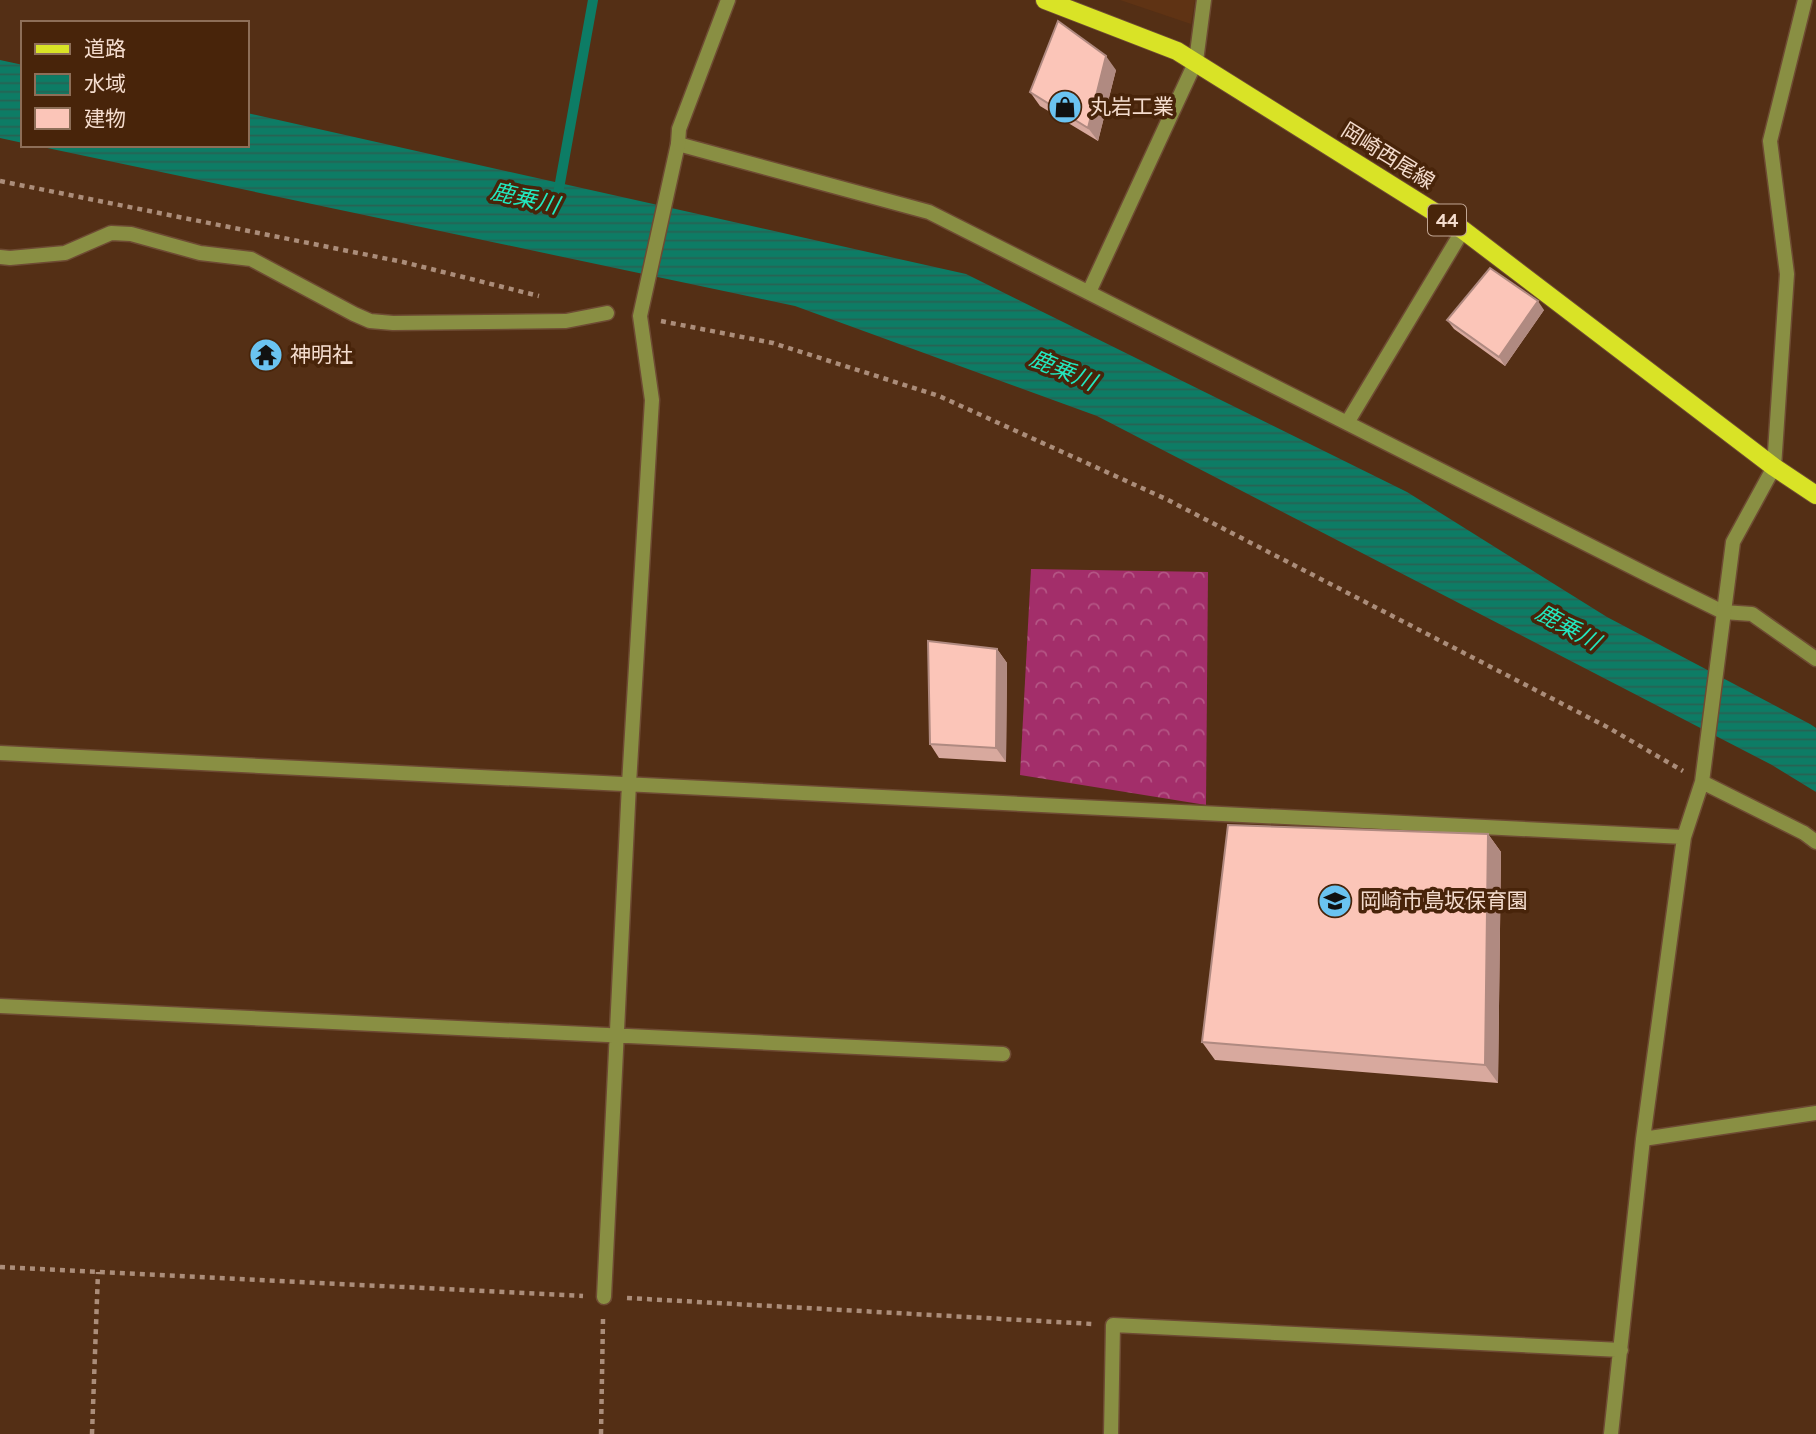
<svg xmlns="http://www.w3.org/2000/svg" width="1816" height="1434" font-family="Karla,'Noto Sans JP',sans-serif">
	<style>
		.built { fill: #5f3314 }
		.forest { fill: url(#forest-crowns) }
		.water { fill: url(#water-rules) }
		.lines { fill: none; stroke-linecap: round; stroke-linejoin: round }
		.stream { stroke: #0d7c65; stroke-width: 10 }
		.service-casing { stroke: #6e4b33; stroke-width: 17 }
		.minor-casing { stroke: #6e4b33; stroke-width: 17 }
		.primary-casing { stroke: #6e4b33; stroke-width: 20 }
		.path { stroke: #ab8d7a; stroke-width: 4.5; stroke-dasharray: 5 5; stroke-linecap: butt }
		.service { stroke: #898f43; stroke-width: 14 }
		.minor { stroke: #898f43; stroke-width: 14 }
		.primary { stroke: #d9e326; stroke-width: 18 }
		.wall { fill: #d8a99e }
		.shaded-wall { fill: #b08a81 }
		.building { fill: #fbc5b8; stroke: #b08a81; stroke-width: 2 }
		.labels { text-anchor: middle; stroke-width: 7; stroke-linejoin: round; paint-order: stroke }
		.shield { fill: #48240a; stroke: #c0a593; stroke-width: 2 }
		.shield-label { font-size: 19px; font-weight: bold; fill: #f4dcce }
		.poi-label { font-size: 21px; fill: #f4dcce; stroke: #48240a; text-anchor: start }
		.street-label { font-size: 21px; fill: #f4dcce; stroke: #48240a }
		.water-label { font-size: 23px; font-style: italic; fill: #23e7be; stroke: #48240a }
	</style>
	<defs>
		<pattern id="forest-crowns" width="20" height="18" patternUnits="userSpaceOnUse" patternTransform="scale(1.75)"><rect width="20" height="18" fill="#a32e6a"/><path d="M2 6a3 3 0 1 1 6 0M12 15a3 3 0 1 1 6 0" fill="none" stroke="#b55685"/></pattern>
		<pattern id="water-rules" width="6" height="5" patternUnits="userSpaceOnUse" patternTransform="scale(1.75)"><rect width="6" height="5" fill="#0d7c65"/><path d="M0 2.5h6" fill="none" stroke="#286253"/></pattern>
	</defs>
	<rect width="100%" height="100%" fill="#542f15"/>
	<path class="built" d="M1120 0H1195L1191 24Z"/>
	<path class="forest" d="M1031 569 1208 572 1206 805 1020 775Z"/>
	<path class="water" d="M0 60 23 65V143L0 138Z
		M247 113 966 274 1407 492 1607 617 1810 724 1816 728V792L1772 765 1097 416 795 306 33 145H247Z"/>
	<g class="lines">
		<path class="stream" d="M558 194 593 0"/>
		<defs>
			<path id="service" d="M678 144 929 212 1652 577 1723 612 1752 614 1816 659
				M1089 292 1196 61
				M1347 423 1463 230"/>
			<path id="minor" d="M1196 61 1204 0
				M0 257 10 258 65 253 111 233 131 234 200 253 251 259 354 314 370 321 393 323 566 321 607 313
				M0 753 1684 837
				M1702 782 1804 833 1816 842
				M0 1006 1003 1054
				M1643 1139 1816 1113
				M604 1297 629 784 652 400 640 316 678 144 679 129 728 0
				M1111 1434 1113 1325 1621 1350
				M1611 1434 1643 1139 1684 837 1702 782 1733 542 1774 467 1787 274 1770 141 1805 0"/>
			<path id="primary" d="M1045 0 1177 51 1463 230 1774 467 1816 495"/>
		</defs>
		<use href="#service" class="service-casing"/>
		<use href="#minor" class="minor-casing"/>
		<use href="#primary" class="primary-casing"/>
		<path class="path" d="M0 181 403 262 539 296
			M661 321 773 343 939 396 1166 499 1609 728 1683 771
			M0 1267 583 1296
			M627 1298 1093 1324
			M92 1434 98 1272
			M601 1434 603 1319"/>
		<use href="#service" class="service"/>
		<use href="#minor" class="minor"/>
		<use href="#primary" class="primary"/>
	</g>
	<path class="wall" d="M1116 70 1098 141 1040 106 1030 92Z
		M1544 310 1505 366 1454 329 1447 320Z
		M997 649 1007 663 1006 762 939 758 930 744Z
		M1488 834 1501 852 1498 1083 1215 1060 1202 1042Z"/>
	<path class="shaded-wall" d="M1106 56 1116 70 1098 141 1088 128Z
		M1538 301 1544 310 1505 366 1499 357Z
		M997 649 1007 663 1006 762 996 748Z
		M1488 834 1501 852 1498 1083 1485 1065Z"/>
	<path class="building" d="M1058 21 1106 56 1088 128 1030 92Z
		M1490 268 1538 301 1499 357 1447 320Z
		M928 641 997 649 996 748 930 744Z
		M1228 825 1488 834 1485 1065 1202 1042Z"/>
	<defs>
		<symbol id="shop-disc" viewBox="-11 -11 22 22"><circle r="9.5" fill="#6ac3f1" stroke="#48240a"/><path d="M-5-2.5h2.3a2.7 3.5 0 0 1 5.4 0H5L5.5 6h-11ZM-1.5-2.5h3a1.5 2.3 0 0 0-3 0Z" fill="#111"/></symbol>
		<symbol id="temple-disc" viewBox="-11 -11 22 22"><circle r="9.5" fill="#6ac3f1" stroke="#48240a"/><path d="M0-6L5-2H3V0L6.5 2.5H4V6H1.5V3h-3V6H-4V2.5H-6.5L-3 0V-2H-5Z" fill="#111"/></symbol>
		<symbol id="school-disc" viewBox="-11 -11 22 22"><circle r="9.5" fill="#6ac3f1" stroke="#48240a"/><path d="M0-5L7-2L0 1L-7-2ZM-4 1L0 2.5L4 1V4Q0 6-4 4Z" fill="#111"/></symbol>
	</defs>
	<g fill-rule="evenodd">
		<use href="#shop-disc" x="1046" y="88" width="38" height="38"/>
		<use href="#temple-disc" x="247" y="336" width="38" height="38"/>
		<use href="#school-disc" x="1316" y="882" width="38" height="38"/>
	</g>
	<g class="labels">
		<rect class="shield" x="1428" y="204.5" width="38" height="31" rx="5"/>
		<g class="shield-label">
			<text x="1447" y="227">44</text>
		</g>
		<g class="poi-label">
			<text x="1090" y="114">丸岩工業</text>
			<text x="290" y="362">神明社</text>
			<text x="1360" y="908">岡崎市島坂保育園</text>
		</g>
		<g class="street-label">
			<text transform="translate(1388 156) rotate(32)" y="7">岡崎西尾線</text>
		</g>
		<g class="water-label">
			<text transform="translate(525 198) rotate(13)" y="8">鹿乗川</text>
			<text transform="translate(1063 370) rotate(23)" y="8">鹿乗川</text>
			<text transform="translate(1568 627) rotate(29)" y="8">鹿乗川</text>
		</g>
	</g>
	<rect x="21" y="21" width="228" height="126" fill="#48240a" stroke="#8d6e58" stroke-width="2"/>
	<rect x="35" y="44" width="35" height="10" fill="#d9e326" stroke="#8d6e58" stroke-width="2"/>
	<text x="84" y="56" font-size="21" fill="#f4dcce">道路</text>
	<rect x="35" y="74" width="35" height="21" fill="url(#water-rules)" stroke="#8d6e58" stroke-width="2"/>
	<text x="84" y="91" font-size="21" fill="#f4dcce">水域</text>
	<rect x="35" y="108" width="35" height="21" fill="#fbc5b8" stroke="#8d6e58" stroke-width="2"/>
	<text x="84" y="126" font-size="21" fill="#f4dcce">建物</text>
</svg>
